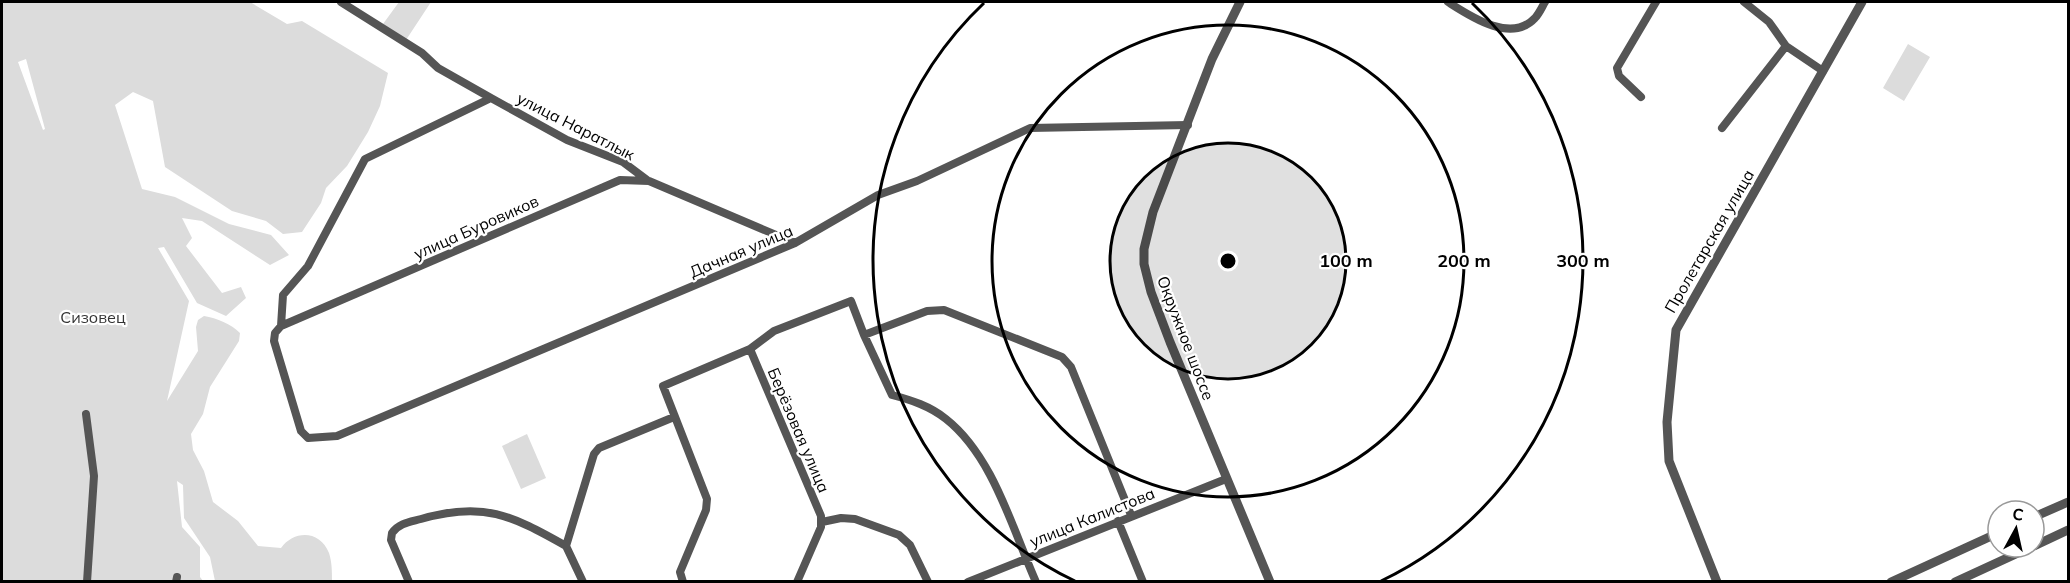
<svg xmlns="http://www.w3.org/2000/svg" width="2070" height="583" font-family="Mulish,sans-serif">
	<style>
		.green { fill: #dcdcdc; fill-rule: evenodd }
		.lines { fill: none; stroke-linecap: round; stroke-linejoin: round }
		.minor { stroke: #555; stroke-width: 8 }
		.tertiary { stroke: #555; stroke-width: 9 }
		.ring { fill: none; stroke: #000; stroke-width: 3 }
		.labels { text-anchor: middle; stroke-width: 4.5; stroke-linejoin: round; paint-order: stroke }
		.street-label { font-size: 16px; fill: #000; stroke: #fff }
		.park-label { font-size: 16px; fill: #333; stroke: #fff }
		.centre { fill: #000; stroke: #fff; stroke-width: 3 }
		.ring-label { font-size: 18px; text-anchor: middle; font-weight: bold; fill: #000; stroke: #fff; stroke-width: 4.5; stroke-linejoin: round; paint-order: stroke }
	</style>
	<rect width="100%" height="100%" fill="#fff"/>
	<path class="green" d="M2 2H250L287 24 302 21 388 73 380 106 368 132 347 166 326 188 321 203 302 232 283 234 266 221 232 211 165 167 153 101 133 92 115 105 142 189 175 197 229 224 271 235 289 255 270 265 202 221 182 218 192 238 186 246 222 293 241 287 246 298 226 316 197 303 164 247 158 248 189 301 167 401 198 351 196 327 198 320 204 316C217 318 231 324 240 333L239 341 210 387 203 414 191 434 193 450 204 471 213 502 238 521 258 546 281 548C294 530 320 530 329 553 332 562 332 572 332 581H215L210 557 184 518 183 485 177 481 182 527 200 547V577L203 581H2ZM26 59 45 129 43 130 18 62Z
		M399 2H431L406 40 383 24Z
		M1908 44 1930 57 1904 101 1883 88Z
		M527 434 546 478 521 489 502 446Z"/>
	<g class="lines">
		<path class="minor" d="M341 2 422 53 438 68 491 98
			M1448 2C1470 16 1511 44 1535 18 1539 14 1542 7 1545 2
			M1744 2 1769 22 1786 46 1823 71
			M1641 97 1619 76 1617 68 1656 2
			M1722 128 1786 46
			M795 243 649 181 620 180 281 326 275 333 274 341 301 431 308 438 337 436 795 243 878 195 917 181 1030 128 1188 125
			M281 326 283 295 308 266 365 159 491 98 567 140 623 162 647 180
			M864 335 892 395C911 400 930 406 946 419 993 456 1012 528 1036 582
			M750 349 821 516V527L797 582
			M86 414 94 476 87 582
			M1118 521 1143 582
			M822 522 841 518 855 519 899 535 910 545 928 582
			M176 582 177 577
			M409 582 391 540 392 533C399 523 410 522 421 519 483 501 511 515 566 546
			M583 582 566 546 594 454 599 448 674 417
			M683 582 680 572 706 510 707 499 663 386 750 349 774 331 851 301 864 335 927 311 944 310 1062 357 1071 367 1131 515
			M968 582 1226 479"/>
		<path class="tertiary" d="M1240 2 1212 59 1153 212 1144 249V264L1151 292 1170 342 1270 582
			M2034 517 2068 502
			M2034 546 2068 530
			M1717 582 1669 461 1667 422 1676 330 1862 2
			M1891 582 1998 533
			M1955 582 2031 547"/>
	</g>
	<circle cx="1228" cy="261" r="118" fill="#000" fill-opacity=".12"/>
	<g class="ring">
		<circle cx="1228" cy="261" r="118"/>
		<circle cx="1228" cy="261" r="236"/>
		<path d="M1075 581A355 355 0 0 1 984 3M1472 3A355 355 0 0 1 1381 581"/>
	</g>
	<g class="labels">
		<g class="street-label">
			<text transform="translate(576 126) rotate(27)" y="6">улица Наратлык</text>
			<text transform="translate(476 227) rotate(-24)" y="6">улица Буровиков</text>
			<text transform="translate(1709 241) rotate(-60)" y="6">Пролетарская улица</text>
			<text transform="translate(741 251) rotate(-23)" y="6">Дачная улица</text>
			<text transform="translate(1186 338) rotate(69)" y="6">Окружное шоссе</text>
			<text transform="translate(799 430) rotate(67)" y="6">Берёзовая улица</text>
			<text transform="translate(1092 517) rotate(-22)" y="6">улица Калистова</text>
		</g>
		<g class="park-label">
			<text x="93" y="323">Сизовец</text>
		</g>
	</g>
	<circle cx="1228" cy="261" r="9" class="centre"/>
	<g class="ring-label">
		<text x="1346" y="267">100 m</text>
		<text x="1464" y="267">200 m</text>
		<text x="1583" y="267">300 m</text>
	</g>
	<rect width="2070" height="583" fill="none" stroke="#000000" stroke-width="6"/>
	<g transform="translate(2016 529) rotate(8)"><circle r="28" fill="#ffffff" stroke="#999999" stroke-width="1.5"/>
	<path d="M0-4.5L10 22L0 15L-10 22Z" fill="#000000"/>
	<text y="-9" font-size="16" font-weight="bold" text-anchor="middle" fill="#000000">С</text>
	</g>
</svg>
